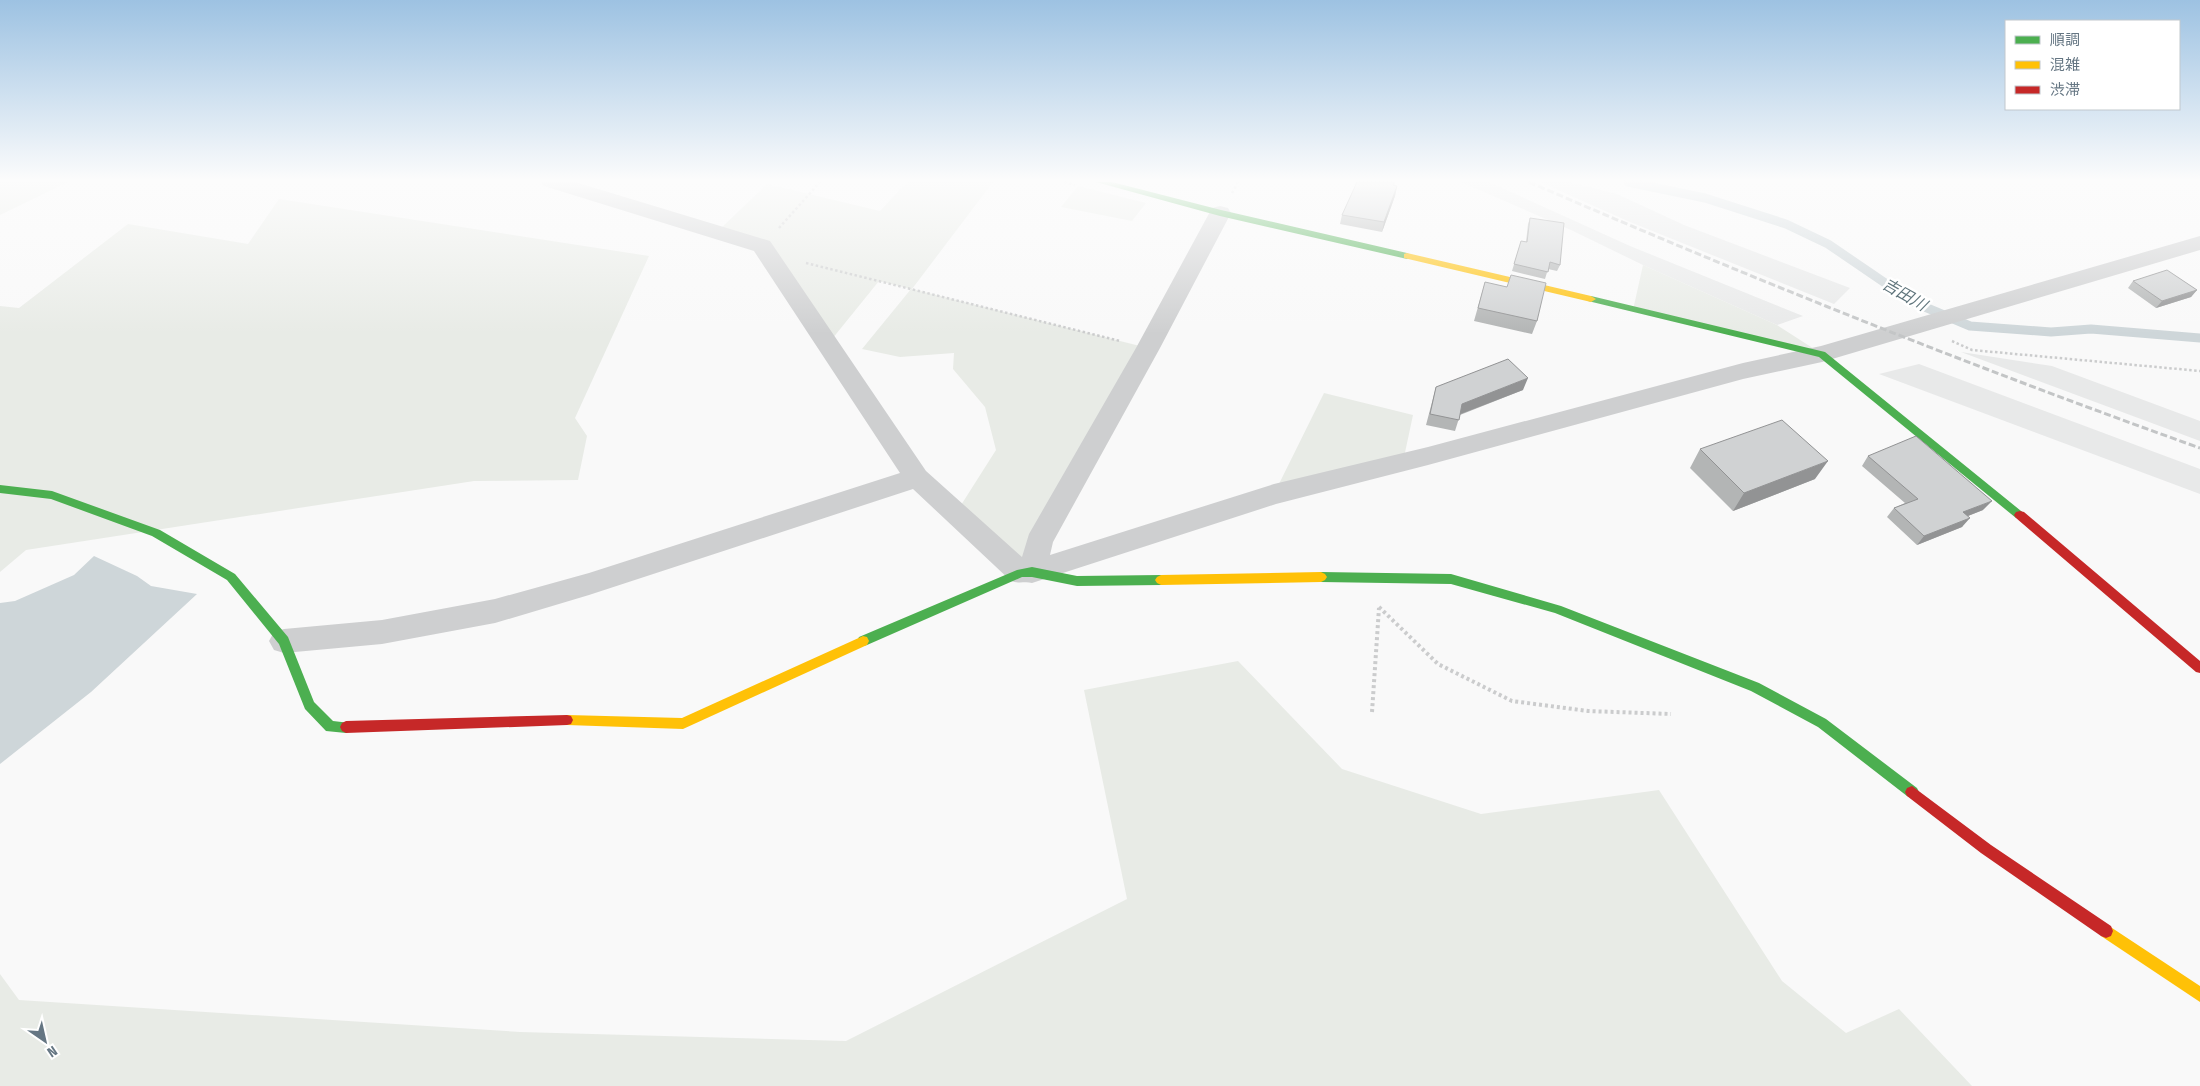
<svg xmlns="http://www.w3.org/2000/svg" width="2200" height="1086" font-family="'Fira Sans Condensed','Noto Sans JP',sans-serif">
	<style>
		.built { fill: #e8e9e9 }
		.green { fill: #e8ebe6 }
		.water { fill: #ced6d9 }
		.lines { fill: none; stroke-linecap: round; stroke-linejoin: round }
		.stream { stroke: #ced6d9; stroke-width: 9 }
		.path-far1 { stroke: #cbcccd; stroke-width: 2.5; stroke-dasharray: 2.5 2.5; stroke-linecap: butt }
		.path { stroke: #cbcccd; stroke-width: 4; stroke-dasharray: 3 3; stroke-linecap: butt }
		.street { fill: #cecfd0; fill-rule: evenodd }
		.fast { fill: #4caf50; fill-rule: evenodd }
		.slow { fill: #ffc107; fill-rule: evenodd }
		.jam { fill: #c62828; fill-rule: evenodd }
		.rail { stroke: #c3c5c6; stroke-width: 3; stroke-dasharray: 7 3; stroke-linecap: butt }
		.wall { fill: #b3b5b5 }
		.shaded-wall { fill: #929394 }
		.building { fill: #d0d2d3; stroke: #929394 }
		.labels { text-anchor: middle; stroke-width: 5; stroke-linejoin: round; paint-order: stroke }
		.water-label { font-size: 16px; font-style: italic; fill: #60757c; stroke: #fff }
	</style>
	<rect width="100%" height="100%" fill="#f9f9f9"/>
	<path class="built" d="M1461 182H1489L1630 246 1803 316 1777 325 1643 265 1571 230Z
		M1540 182H1569L1617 194 1684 225 1850 288 1834 304 1630 222Z
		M1961 352 2052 366 2200 421V441Z
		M1919 364 2200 469V494L1879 374Z"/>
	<path class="green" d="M0 182H68L0 215Z
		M907 182H993L912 289 1148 348 1032 572 956 513 996 450 985 407 953 369 954 353 900 357 862 349 911 289 879 281 828 344 762 246 717 232 767 184 880 211Z
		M1078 186 1146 203 1132 221 1061 207Z
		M279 199 649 256 575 418 587 436 578 480 474 481 26 550 0 572V306L19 308 128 224 248 244Z
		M1643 265 1777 325 1822 354 1633 310Z
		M1324 393 1413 415 1403 462 1274 494Z
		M1238 661 1342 769 1481 814 1659 790 1782 981 1846 1033 1899 1009 1972 1086H0V974L19 1000 520 1032 846 1041 1127 899 1084 690Z"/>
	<path class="water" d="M94 556 137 576 151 586 197 594 91 692 0 764V603L15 601 74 575Z"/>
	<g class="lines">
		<path class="stream" d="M1628 182 1705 198 1786 224 1828 244 1913 302 1970 326 2051 332 2091 329 2200 338"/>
		<path class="path-far1" d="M1064 182 1075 185
			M1232 193 1238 182
			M779 228 820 182
			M806 263 1120 341
			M1952 341 1972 350 2200 371"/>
		<path class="path" d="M1379 607 1438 664 1512 701 1588 711 1671 714
			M1372 712 1379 608"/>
		<path class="street" d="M541 182H575L770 241 926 471 1022 557 1029 534 1136 348 1212 208 1220 206 1228 208 1231 213 1160 348 1053 542 1050 555 1274 484 1428 447 1743 363 1821 346 2200 236V250L1822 362 1743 379 1428 465 1276 504 1032 583C1025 581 1020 584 1011 581L913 489 589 595 495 623 382 644 284 653 274 650 269 641 274 632 284 629 382 620 495 599 589 573 900 473 754 251 544 186Z"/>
		<path class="fast" d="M1096 182H1112L1221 210 1407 253 1412 256 1407 259 1220 216Z
			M1591 296 1825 352 2026 515 2024 518H2016L1819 357 1588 301V297Z
			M0 485 52 491 160 530 235 574 288 637 314 702 333 721 350 723 352 727 350 731 346 733 326 731 305 709 279 644 227 580 152 536 51 499 0 493Z
			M1032 567 1077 576 1161 575 1165 577 1167 580 1165 583 1161 585 1077 586 1032 577H1022L867 645 863 646 859 645 857 641 859 637 1017 570Z
			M1321 572 1451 574 1561 606 1759 683 1826 719 1917 788 1919 792 1917 796 1912 798 1907 796 1818 727 1751 691 1555 613 1451 584 1321 582 1317 580 1315 577 1317 574Z"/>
		<path class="slow" d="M1407 253 1591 296 1596 299 1591 302 1404 258V254Z
			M1321 572 1325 574 1327 577 1325 580 1321 582 1161 585 1157 583 1155 580 1157 577 1161 575Z
			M863 636 867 637 869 641 867 645 683 729 567 725 563 724 561 720 563 716 567 715 682 718Z
			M2106 924 2200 986V1002L2101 936 2099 931 2101 926Z"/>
		<path class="jam" d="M2020 511 2024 512 2200 661V673L2196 672 2016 518 2014 515 2016 512Z
			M567 715 571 716 573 720 571 724 567 725 346 733 342 731 340 727 342 723 346 721Z
			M1912 786 1991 845 2111 926 2113 931 2111 936 2106 938 2101 936 1981 853 1907 796 1905 792 1907 788Z"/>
		<path class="rail" d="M1529 182C1750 278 1973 367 2200 448"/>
	</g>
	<path class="wall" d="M1395 182 1394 186H1397L1395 196 1382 232 1340 224 1342 215Z
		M1530 218 1560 265 1557 271 1548 269 1545 279 1512 271 1521 241 1526 242 1528 224Z
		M2133 281 2197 290 2191 297 2156 308 2128 288Z
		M1485 282 1537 321 1532 334 1474 321Z
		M1436 387 1523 390 1460 415 1455 431 1426 425Z
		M1700 449 1815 479 1733 511 1690 468Z
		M1868 456 1983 510 1968 516 1962 527 1917 545 1887 517 1894 508 1905 503 1862 466Z"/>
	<path class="shaded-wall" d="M1397 186 1395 196 1382 232 1384 222Z
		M2197 290 2191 297 2156 308 2162 301Z
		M1528 378 1523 390 1458 415 1462 404Z
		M1828 461 1815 479 1733 511 1744 493Z
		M1992 501 1983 510 1955 521 1963 512Z
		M1970 518 1962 527 1917 545 1924 536Z"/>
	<path class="building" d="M1357 182H1394L1393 185 1397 186 1384 222 1342 215Z
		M1530 218 1564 223 1560 265 1550 262 1548 272 1514 264 1521 241 1527 242Z
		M2167 270 2197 290 2162 301 2133 281Z
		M1511 275 1546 283 1537 321 1478 308 1485 282 1507 287Z
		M1508 359 1528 378 1462 404 1459 420 1430 414 1436 387Z
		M1782 420 1828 461 1744 493 1700 449Z
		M1916 436 1992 501 1963 512 1970 518 1924 536 1894 508 1918 499 1868 456Z"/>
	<linearGradient id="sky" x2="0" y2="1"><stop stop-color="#9dc2e2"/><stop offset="0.54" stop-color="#fcfcfc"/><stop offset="1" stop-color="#fcfcfc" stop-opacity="0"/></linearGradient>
	<rect width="2200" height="334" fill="url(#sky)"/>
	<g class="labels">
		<g class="water-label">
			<text transform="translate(1905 294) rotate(30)" y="6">吉田川</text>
		</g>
	</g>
	<rect x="2005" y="20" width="175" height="90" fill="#ffffff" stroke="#c1c8cd"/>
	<rect x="2015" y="36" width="25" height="8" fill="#4caf50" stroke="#c1c8cd"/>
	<text x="2050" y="45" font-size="15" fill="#657683">順調</text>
	<rect x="2015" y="61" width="25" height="8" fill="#ffc107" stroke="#c1c8cd"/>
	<text x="2050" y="70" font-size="15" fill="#657683">混雑</text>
	<rect x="2015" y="86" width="25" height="8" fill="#c62828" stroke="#c1c8cd"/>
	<text x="2050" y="95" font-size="15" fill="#657683">渋滞</text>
	<g transform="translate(45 1041) rotate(146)" stroke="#ffffff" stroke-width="4" paint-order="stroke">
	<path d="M0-4L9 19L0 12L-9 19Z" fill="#657683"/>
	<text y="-8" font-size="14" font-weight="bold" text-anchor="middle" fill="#657683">N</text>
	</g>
</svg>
